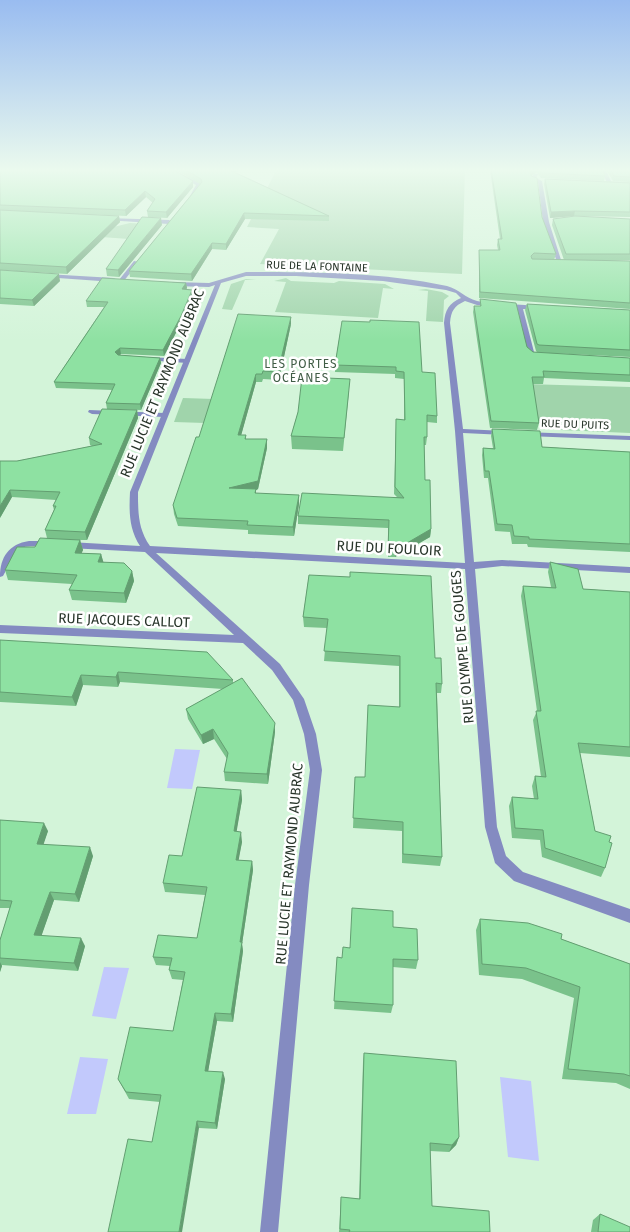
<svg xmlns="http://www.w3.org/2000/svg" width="630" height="1232" font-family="'Fira Sans',sans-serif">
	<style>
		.green { fill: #a0d4ab }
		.water { fill: #c2c9fc }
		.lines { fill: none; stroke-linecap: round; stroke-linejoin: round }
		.service { fill: #848bc1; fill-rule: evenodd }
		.minor { fill: #848bc1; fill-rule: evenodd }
		.wall { fill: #7ac28b }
		.shaded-wall { fill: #639e71 }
		.building { fill: #8ee1a2; stroke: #639e71 }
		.labels { text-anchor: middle; stroke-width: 5; stroke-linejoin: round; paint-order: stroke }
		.far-street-label { font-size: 11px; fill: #28352a; stroke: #fff }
		.far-neighbourhood-label { font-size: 12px; letter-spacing: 1px; fill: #405d46; stroke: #fff }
		.street-label { font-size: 14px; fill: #28352a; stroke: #fff }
	</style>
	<rect width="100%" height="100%" fill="#d3f4d9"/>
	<path class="green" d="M277 169H465L462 274 260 264 279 229 247 227Z
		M130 223 150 224 143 240 45 233 101 230Z
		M286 278 291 281 334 283 339 281 385 284 394 289 383 288 378 318 275 312 286 282 274 281Z
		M246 279 256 280H245L232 310 222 309 231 284Z
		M426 289 442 292 449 296 444 300 443 322 426 321 428 291 418 290Z
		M525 384 630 387V433L560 430 557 422 534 421Z
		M183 398 214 399 205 423 174 422Z"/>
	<path class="water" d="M175 749 200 750 192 789 167 788Z
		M104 967 129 968 116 1019 92 1016Z
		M80 1057 108 1059 96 1114H67Z
		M500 1077 531 1081 539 1161 508 1157Z"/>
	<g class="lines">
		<path class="service" d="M147 357 187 359 190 361 187 363 145 360 144 359Z
			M89 410 164 413 168 415 164 417 92 414 88 412Z"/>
		<path class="minor" d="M166 169H171L200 183 201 186 194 196H190L196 185Z
			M601 169H605L612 183 630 184V186L608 185Z
			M534 174H538L536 178 542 181 549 222 562 263 557 262 543 222 538 182 531 178Z
			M107 218 169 220 172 222 169 224 105 220Z
			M134 261 139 262 123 282H119V280Z
			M246 272C312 272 382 272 447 286 459 289 465 298 477 301 498 306 520 303 541 307V309L539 310 523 309 534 352 541 357 538 359 528 353 516 308 477 305 465 301C454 306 451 311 450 323L463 429 505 431 509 433 505 435 463 433 474 562 502 560 630 567V573L502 566 475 569 497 827 506 856 523 872 630 909V923L514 881 495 863 485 827 465 569 156 553 280 664 304 699 316 734 322 770 309 885 278 1232H260L295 885 310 770 304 734 293 700 272 670 243 643 0 633V625L234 635 145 552 69 548 64 545 69 542 140 546C129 529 129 512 130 492L215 285 209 287 173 286 170 284 173 282 209 283ZM246 276H296L383 281 446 290 456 293 461 298C449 303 445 310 444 323L455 431 465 563 150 546C138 529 138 512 138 492L221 283Z
			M46 274 114 278 117 280 114 282 44 277 43 276Z
			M524 432 630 436V440L527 436H524Z
			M29 541H50L55 544C46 551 30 542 20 549 12 555 8 568 3 576L0 577C0 557 9 544 29 541Z"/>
	</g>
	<path class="wall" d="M0 169 193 187 167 218 148 217 147 211 153 203 146 197 126 216 63 213 119 216 120 222 67 274 0 270Z
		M174 169H244V170L235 172 329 216V221L245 219 226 250 212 249 192 281 130 277 129 271 200 184Z
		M488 169H602L605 176 604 181 541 178 537 172 531 176 542 217 556 254 554 260H564L552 225 553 219H630V260H573L630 261V309L479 298V250H498L497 245 498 239H500L490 170Z
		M606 169H630V217L574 216 550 218 544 184 545 179 629 182 613 181Z
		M162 225 119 277 107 276 106 269Z
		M0 270 60 281 34 306 0 304Z
		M186 283 187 288 186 289 192 290V295L182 321 164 356 121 354 120 355 160 358 161 363 141 410 107 409 106 403 112 390 56 388 54 382 104 307H87L86 301Z
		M480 299 533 352H537L536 351 525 310 527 304 630 310V357L550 353 630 358V382L544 378 543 384H533L539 423 537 430 490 428 473 312 474 306H480Z
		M342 321 422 372 437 416V423L427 422V437L426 445H424L425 480 431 529 430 537 395 557H388V528L298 524V516L397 497 394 494 396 427V419L404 420V379L395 378V374L335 372V365Z
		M291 324 279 380 263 379 262 382H256L241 435H246V439H267V448L258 489 256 490V493L299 504 294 536 248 534V530L178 526 174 514 173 505 199 437Z
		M349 391 343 451 292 449 291 436 298 412Z
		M137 410 138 418 87 540H80L83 550 81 553 101 554 103 562 132 571 134 581 126 603 72 600 69 590 72 584 8 580 5 570 47 538 45 530 54 510 53 506 56 500 12 497 0 518 17 461 92 446 90 445 89 438Z
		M492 429 542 447 630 452V552L528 547 527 544H512L510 532 495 531 488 478H484L482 455 483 448H493L491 436Z
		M550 562 583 589 630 592V757L580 753 595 831 609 842 605 868 601 877 542 857 540 840 512 838 509 806 512 797 534 799 532 786 535 776 541 777 533 720 537 711 521 596 523 586 551 587 548 572Z
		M309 575 435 658 442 684 441 693H437L442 857 440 866 402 863V831L353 828 355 777H365L399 707V666L324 661 327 628 304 627 303 617Z
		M0 640 233 680V683L275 732 268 784 225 781 224 772 227 759 214 739 203 744 188 719 186 709 223 689 120 682 118 687 83 685 76 706 0 702Z
		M241 790 242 800 236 832 242 842 238 860 252 861 253 870 242 944 243 951 233 1022 217 1021 208 1071 225 1079 217 1129 199 1128 152 1142 160 1102 129 1099 118 1079 173 1031 183 980 172 979 169 970 170 966 156 965 153 957 197 938 205 895 165 892 163 883 182 856Z
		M0 820 48 831 43 844 93 856 79 902 54 900 41 936 85 946 78 971 2 965 0 972V940L10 908H0Z
		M480 919 561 939 630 964V1089L616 1083 562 1079 574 998 522 979 479 975 476 930Z
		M393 927 418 960 416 969 393 967V1005L391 1013 334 1009 337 957 342 958 350 947Z
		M364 1053 459 1137 456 1145 449 1152 430 1151 432 1206 490 1232H339L341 1197 359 1199 363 1062Z
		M600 1214 630 1232H591L593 1220Z"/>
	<path class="shaded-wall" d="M227 169H244V170L227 174Z
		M535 169H537V172L529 177 530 172Z
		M193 181V187L167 218 166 212Z
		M145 191 146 197 126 216 125 210Z
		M575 211 574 216 550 218 551 212Z
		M244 213 245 219 226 250V244Z
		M119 216 120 222 67 274 66 267Z
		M161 218 162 225 119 277 118 270Z
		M212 243V249L192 281 191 274Z
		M59 274 60 281 34 306 32 300Z
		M186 283 187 288 183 295 182 289Z
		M192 290V295L182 321 164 356 163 350Z
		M291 317V324L279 380 278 372Z
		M120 348 121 354 116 358 115 352Z
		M160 358 161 363 141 410 140 404Z
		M256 374V382L239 443 238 435Z
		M137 410 138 418 87 540 85 532Z
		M267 439V448L258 489 256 490V498L229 488Z
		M10 490 12 497 0 518V506Z
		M299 495V504L294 536 293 527Z
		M431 529 430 537 395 557V550Z
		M80 540 83 550 78 562 75 553Z
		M101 554 104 564 98 562Z
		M132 571 134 581 126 603 124 593Z
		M118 672 120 682 118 687 116 677Z
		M81 675 83 685 76 706 72 697Z
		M275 723V732L268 784 267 774Z
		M213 729 214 739 203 744 201 735Z
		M241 790 242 800 235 841 234 831Z
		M44 823 48 831 41 852 37 844Z
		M241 832 242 842 237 869 236 860Z
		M90 847 93 856 79 902 75 894Z
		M252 861 253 870 242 944 243 951 233 1022 231 1014 240 942Z
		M50 892 54 900 39 943 34 935Z
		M81 938 85 946 78 971 74 963Z
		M0 962 2 966 0 972Z
		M215 1013 217 1021 207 1078 205 1071Z
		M223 1072 225 1079 217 1129 215 1123Z
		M197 1121 199 1128 182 1232H179Z
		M459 1137 456 1145 449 1152 452 1145Z"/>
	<path class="building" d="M0 169H172L193 181 166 212 147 211 155 199 145 191 125 210 0 205Z
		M184 169H227L329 216 244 213 226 244 212 243 191 274 129 271 202 182 201 179Z
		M491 169H535L530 172 531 176 537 178 542 217 556 254 534 253 531 256 532 259 630 261V303L480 292 479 250H500L498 239H502Z
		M539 169H602L605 176 542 173Z
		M610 169H630V177L614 176Z
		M545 179 630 183V212L575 211 551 212Z
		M0 210 119 216 66 267 0 263Z
		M575 216 630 219V254H566L553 219Z
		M142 217 161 218 118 270 106 269Z
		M0 270 59 274 32 300 0 298Z
		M102 278 186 283 182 289 192 290 181 316 163 350 120 348 115 352 118 355 160 358 140 404 106 403 115 384 54 382 108 302 86 301Z
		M480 299 516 303 527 347 533 352 630 358V375L543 371 544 377H532L539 423 491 421 474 306H481Z
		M527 304 630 310V350L539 345 537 344Z
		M238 314 291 317 278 372 263 371 262 374H256L238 435H246L245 439H267L258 481 229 488 256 489 255 493 299 495 293 527 247 525 248 521 177 518 173 505 196 437H199Z
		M370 320 419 322 422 372 435 373 437 416 427 415V437H424L425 480H430L431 529 395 550 388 549 389 520 298 516 302 493 404 498 395 487 396 419 405 420 404 372 396 371V367L335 365 342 321 370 322Z
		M302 377 350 379 344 438 291 436 298 412Z
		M102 409 137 410 85 532 45 530 56 506H53L60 492 10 490 0 506V461H17L102 444 89 438Z
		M492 429 540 431 542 447 630 452V544L529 539V537L514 536 512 525 497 524 489 471H485L483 448 495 449Z
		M40 538 80 540 75 553 101 554 98 562 124 563 132 571 124 593 69 590 77 575 5 570 17 547H35Z
		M550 562 578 569 583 589 630 592V747L578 743 595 831 611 836 609 842 612 843 605 868 545 848 543 830 515 828 512 797 538 799 535 776 546 777 536 711H541L523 586 556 588Z
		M350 572 431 576 435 658H441L442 684 436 683 442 857 403 854V822L353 818 355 777H365L368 705 400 707V656L324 651 328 619 303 617 309 575 350 577Z
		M0 640 207 652 233 680 118 672 116 677 81 675 72 697 0 692Z
		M242 678 275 723 267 774 224 772 228 753 213 729 201 735 186 709Z
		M197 787 241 790 234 831 241 832 236 860 252 861 240 942H242L231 1014 215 1013 205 1071 223 1072 215 1123 197 1121 179 1232H108L128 1139 152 1142 161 1095 126 1092 118 1079 130 1027 173 1031 185 972 169 970 172 958 153 957 158 935 197 938 207 887 163 883 169 855 182 856Z
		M0 820 44 823 37 844 90 847 75 894 50 892 34 935 81 938 74 963 0 958V940L12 901 0 900Z
		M352 908 393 911V927L417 929 418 960 393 959V1005L334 1001 337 957 342 958 343 947 350 948Z
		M480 919 528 923 562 934 561 939 630 964V1076L624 1074 568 1069 580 987 526 968 482 964Z
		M364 1053 456 1061 459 1137 452 1145 430 1143 432 1206 489 1211 490 1232H349L350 1230 340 1229 341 1197 360 1199Z
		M600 1214 630 1227V1232H598Z"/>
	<linearGradient id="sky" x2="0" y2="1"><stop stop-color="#99bcf0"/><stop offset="0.5" stop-color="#ebfaee"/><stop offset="1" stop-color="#ebfaee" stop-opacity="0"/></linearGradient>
	<rect width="630" height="341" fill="url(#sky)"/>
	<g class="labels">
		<g class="far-street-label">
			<text transform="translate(317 266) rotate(2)" y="4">RUE DE LA FONTAINE</text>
			<text transform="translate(575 424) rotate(2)" y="4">RUE DU PUITS</text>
		</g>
		<g class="far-neighbourhood-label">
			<text x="301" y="368">LES PORTES<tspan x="301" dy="14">OCÉANES</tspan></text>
		</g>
		<g class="street-label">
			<text transform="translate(162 383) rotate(-68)" y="5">RUE LUCIE ET RAYMOND AUBRAC</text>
			<text transform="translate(389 548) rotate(3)" y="5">RUE DU FOULOIR</text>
			<text transform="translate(124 620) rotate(2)" y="5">RUE JACQUES CALLOT</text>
			<text transform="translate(462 647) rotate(-95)" y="5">RUE OLYMPE DE GOUGES</text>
			<text transform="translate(289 864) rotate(-85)" y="5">RUE LUCIE ET RAYMOND AUBRAC</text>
		</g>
	</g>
</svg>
